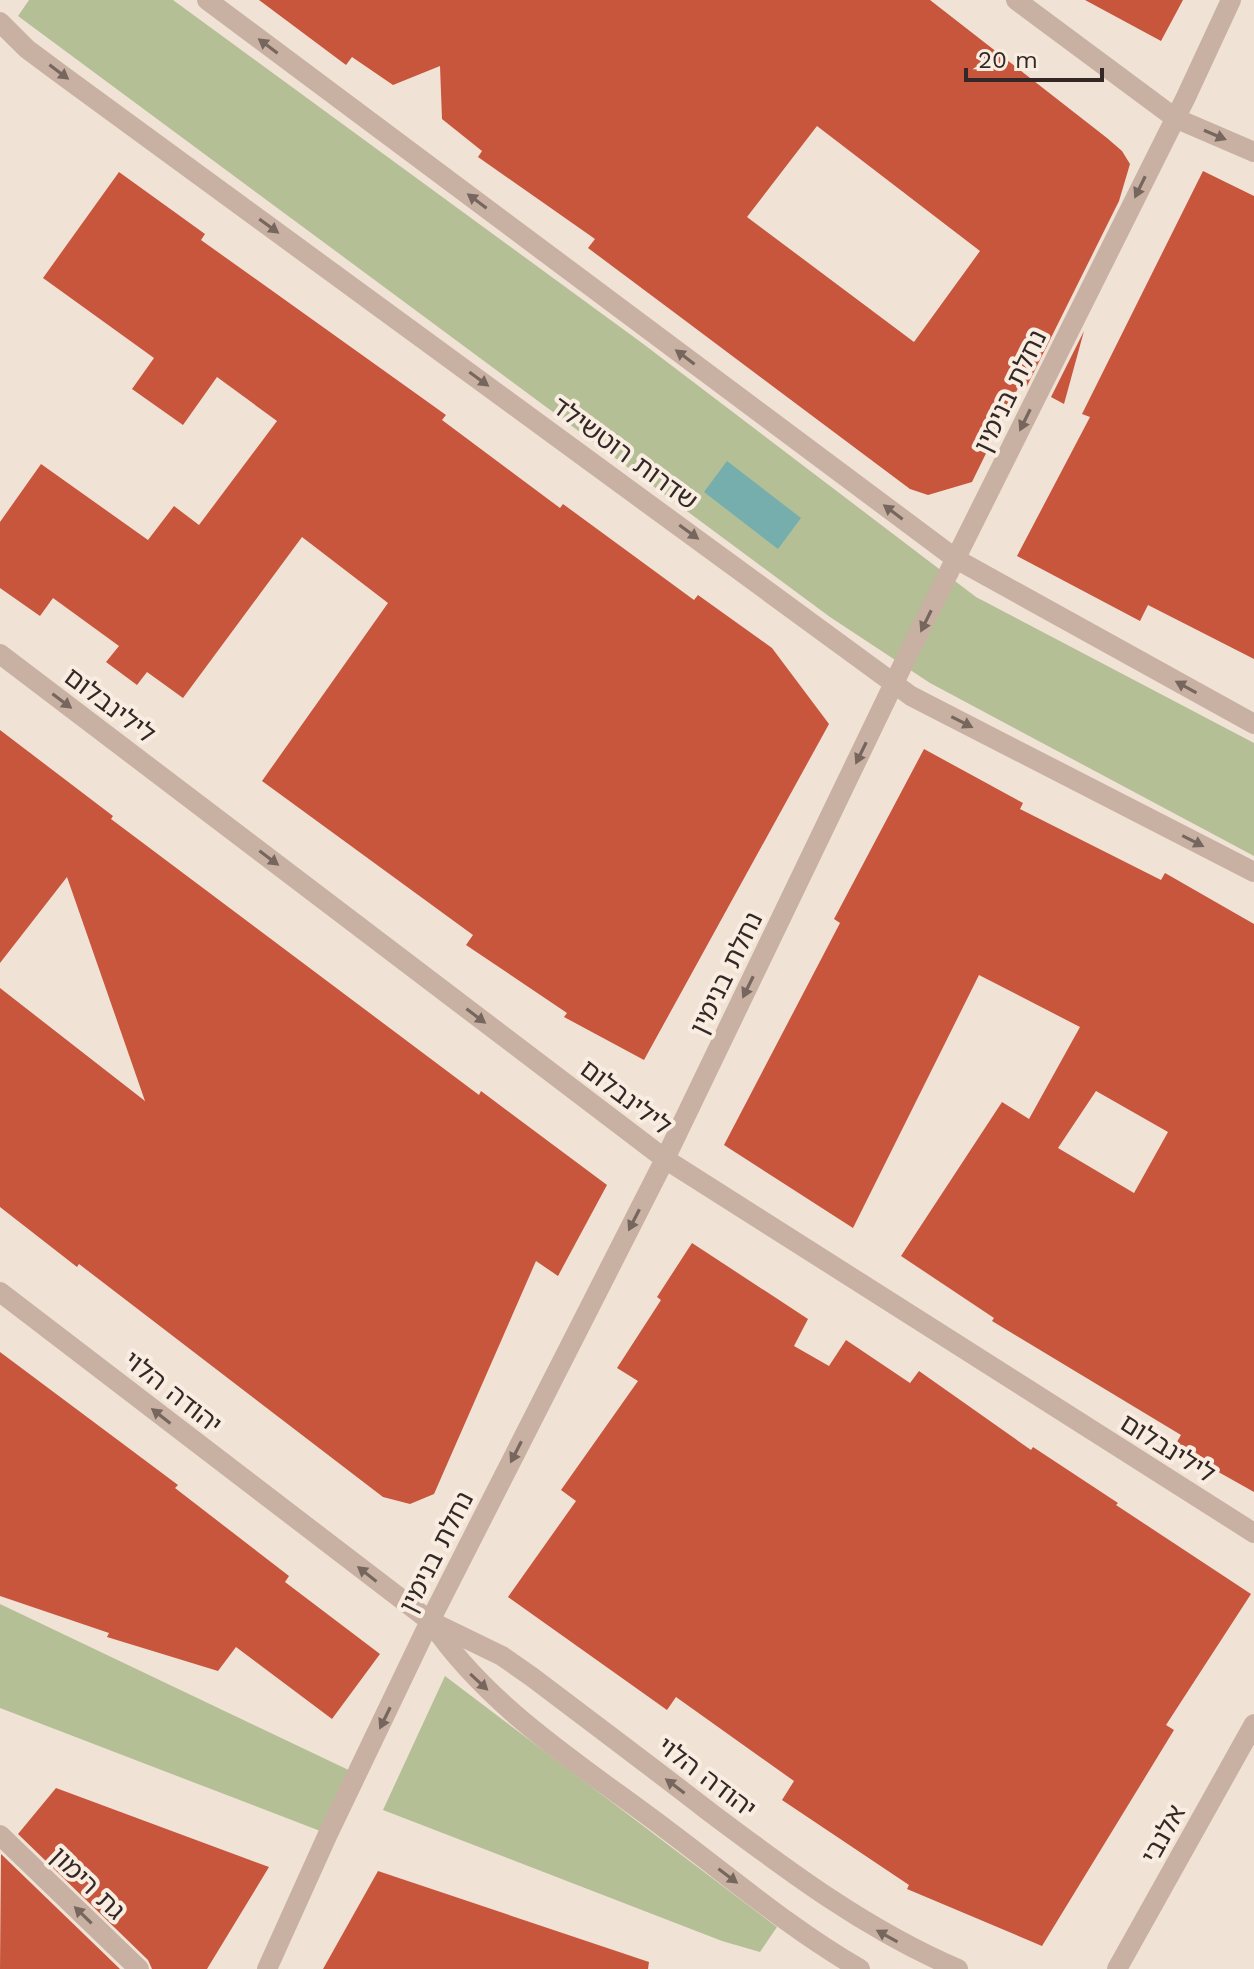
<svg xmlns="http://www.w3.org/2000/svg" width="1254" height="1969" font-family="'Work Sans','Noto Sans Hebrew',sans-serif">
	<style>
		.green { fill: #b4bf96 }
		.water { fill: #75aeac }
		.building { fill: #c7563d; fill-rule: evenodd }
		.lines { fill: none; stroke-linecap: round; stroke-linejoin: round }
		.minor { stroke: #c8b1a2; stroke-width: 20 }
		.oneway { fill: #76665d }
		.labels { text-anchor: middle; stroke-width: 8; stroke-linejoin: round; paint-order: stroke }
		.street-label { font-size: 26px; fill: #332825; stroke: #f9ede2 }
	</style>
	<rect width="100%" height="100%" fill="#f1e2d6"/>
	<path class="green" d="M29 0H173L642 343 976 597 1254 743V856L930 683 830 617 18 16Z
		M0 1604 357 1774 328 1834 0 1708Z
		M445 1676 777 1927 760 1952 722 1941 383 1810Z"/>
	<path class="water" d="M727 461 801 518 778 549 704 492Z"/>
	<path class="building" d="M259 0H930L1107 138 1122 151 1130 164 1119 201 1027 386 1021 382 972 482 928 495 910 489 675 313 588 248 595 239 478 157 482 151 442 119 440 66 393 85 352 57 346 65ZM817 126 980 251 914 342 747 217Z
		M1085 0H1183L1161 41Z
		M1203 171 1254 196V659L1148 605 1140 621 1017 556 1090 417 1082 414Z
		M119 172 205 234 201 240 446 415 442 420 560 508 563 504 694 600 698 595 772 648 829 724 644 1060 564 1017 567 1013 466 945 473 935 262 781 388 603 302 537 183 698 147 672 137 685 106 662 119 646 53 598 40 616 0 588V522L41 464 148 540 174 506 199 525 277 421 217 377 183 425 132 389 154 358 43 278Z
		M1084 331 1064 404 1051 397Z
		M0 730 113 816 111 819 479 1095 481 1091 607 1185 558 1276 536 1261 434 1494 410 1504 383 1497 79 1264 77 1267 0 1207V988L145 1101 67 877 0 963Z
		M924 749 1023 803 1020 809 1161 880 1165 873 1254 924V1492L1174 1447 1181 1435 992 1321 994 1318 901 1256 1002 1102 1029 1119 1080 1027 979 975 853 1228 724 1145 840 923 834 919ZM1096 1091 1168 1132 1134 1193 1058 1148Z
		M692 1243 808 1319 794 1346 829 1366 846 1340 910 1383 919 1371 1031 1450 1033 1447 1118 1503 1116 1505 1251 1594 1166 1725 1174 1730 1042 1946 907 1889 909 1885 782 1800 794 1781 676 1697 667 1710 508 1597 576 1501 561 1490 638 1381 617 1368 661 1300 657 1297Z
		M0 1352 178 1485 175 1488 289 1576 285 1582 380 1654 332 1719 236 1647 218 1671 107 1637 109 1633 0 1596Z
		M56 1788 269 1867 207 1969H152L148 1960 18 1834Z
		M1 1854 120 1969H0Z
		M378 1871 649 1962 648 1969H323Z"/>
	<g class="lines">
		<path class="minor" d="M207 0 956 559 1254 724
			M1016 0 1175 118 1254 152
			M0 22 27 49 62 75 911 696 1254 872
			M0 654 665 1159 1254 1533
			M0 1292 430 1621 502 1656 532 1677C590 1721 649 1765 707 1810 787 1870 865 1929 958 1969
			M430 1621C489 1709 584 1767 667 1830 730 1877 792 1930 860 1969
			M0 1835 139 1969
			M267 1969 328 1834 430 1621 665 1159 909 652 1186 97 1231 0
			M1117 1969 1254 1724"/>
	</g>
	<defs><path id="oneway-solid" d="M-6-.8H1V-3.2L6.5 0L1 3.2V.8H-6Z" transform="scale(2)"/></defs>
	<g class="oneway">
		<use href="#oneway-solid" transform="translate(268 46) rotate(-143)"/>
		<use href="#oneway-solid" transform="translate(59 72) rotate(37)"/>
		<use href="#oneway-solid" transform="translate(1215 135) rotate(23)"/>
		<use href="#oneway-solid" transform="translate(1140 187) rotate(116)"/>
		<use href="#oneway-solid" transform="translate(477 201) rotate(-143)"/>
		<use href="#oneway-solid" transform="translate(269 226) rotate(36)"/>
		<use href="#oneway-solid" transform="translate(685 357) rotate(-143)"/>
		<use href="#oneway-solid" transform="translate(479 379) rotate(36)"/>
		<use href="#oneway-solid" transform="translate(1025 420) rotate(116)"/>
		<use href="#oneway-solid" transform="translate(893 512) rotate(-143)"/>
		<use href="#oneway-solid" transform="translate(689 532) rotate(36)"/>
		<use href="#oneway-solid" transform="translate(926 621) rotate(116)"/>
		<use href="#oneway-solid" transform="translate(1186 687) rotate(-151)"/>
		<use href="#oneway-solid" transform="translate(62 701) rotate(37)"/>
		<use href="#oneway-solid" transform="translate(962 722) rotate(27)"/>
		<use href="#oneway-solid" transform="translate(861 753) rotate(116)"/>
		<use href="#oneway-solid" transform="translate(1193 841) rotate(27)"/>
		<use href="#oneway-solid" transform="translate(269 858) rotate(37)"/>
		<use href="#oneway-solid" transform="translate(748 987) rotate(116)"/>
		<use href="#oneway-solid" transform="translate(476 1016) rotate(37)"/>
		<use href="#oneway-solid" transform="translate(634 1220) rotate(117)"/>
		<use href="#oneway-solid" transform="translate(161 1416) rotate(-142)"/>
		<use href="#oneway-solid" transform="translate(516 1452) rotate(117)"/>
		<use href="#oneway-solid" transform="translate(367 1574) rotate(-142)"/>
		<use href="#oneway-solid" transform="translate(479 1682) rotate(43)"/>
		<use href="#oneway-solid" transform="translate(385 1718) rotate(116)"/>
		<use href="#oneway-solid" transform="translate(675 1786) rotate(-143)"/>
		<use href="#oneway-solid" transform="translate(728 1876) rotate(37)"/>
		<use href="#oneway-solid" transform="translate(83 1915) rotate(-136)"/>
		<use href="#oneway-solid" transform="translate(887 1936) rotate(-151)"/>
	</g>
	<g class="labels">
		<g class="street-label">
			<text transform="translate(1010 391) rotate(-64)" y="9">נחלת בנימין</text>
			<text transform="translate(625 453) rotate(36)" y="9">שדרות רוטשילד</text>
			<text transform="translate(110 705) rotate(37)" y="9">לילינבלום</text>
			<text transform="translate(726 973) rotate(-64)" y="9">נחלת בנימין</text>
			<text transform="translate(626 1097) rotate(37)" y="9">לילינבלום</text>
			<text transform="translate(173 1392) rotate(38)" y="9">יהודה הלוי</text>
			<text transform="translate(1168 1448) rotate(32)" y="9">לילינבלום</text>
			<text transform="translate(436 1552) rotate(-63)" y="9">נחלת בנימין</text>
			<text transform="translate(707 1777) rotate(37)" y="9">יהודה הלוי</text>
			<text transform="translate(1163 1834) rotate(-61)" y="9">אלנבי</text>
			<text transform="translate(88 1883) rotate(44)" y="9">גת רימון</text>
		</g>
	</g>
	<path d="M966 68v12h136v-12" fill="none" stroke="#332825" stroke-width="4"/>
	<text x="978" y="68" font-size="24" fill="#332825" stroke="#f9ede2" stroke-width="6" paint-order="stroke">20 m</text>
</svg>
